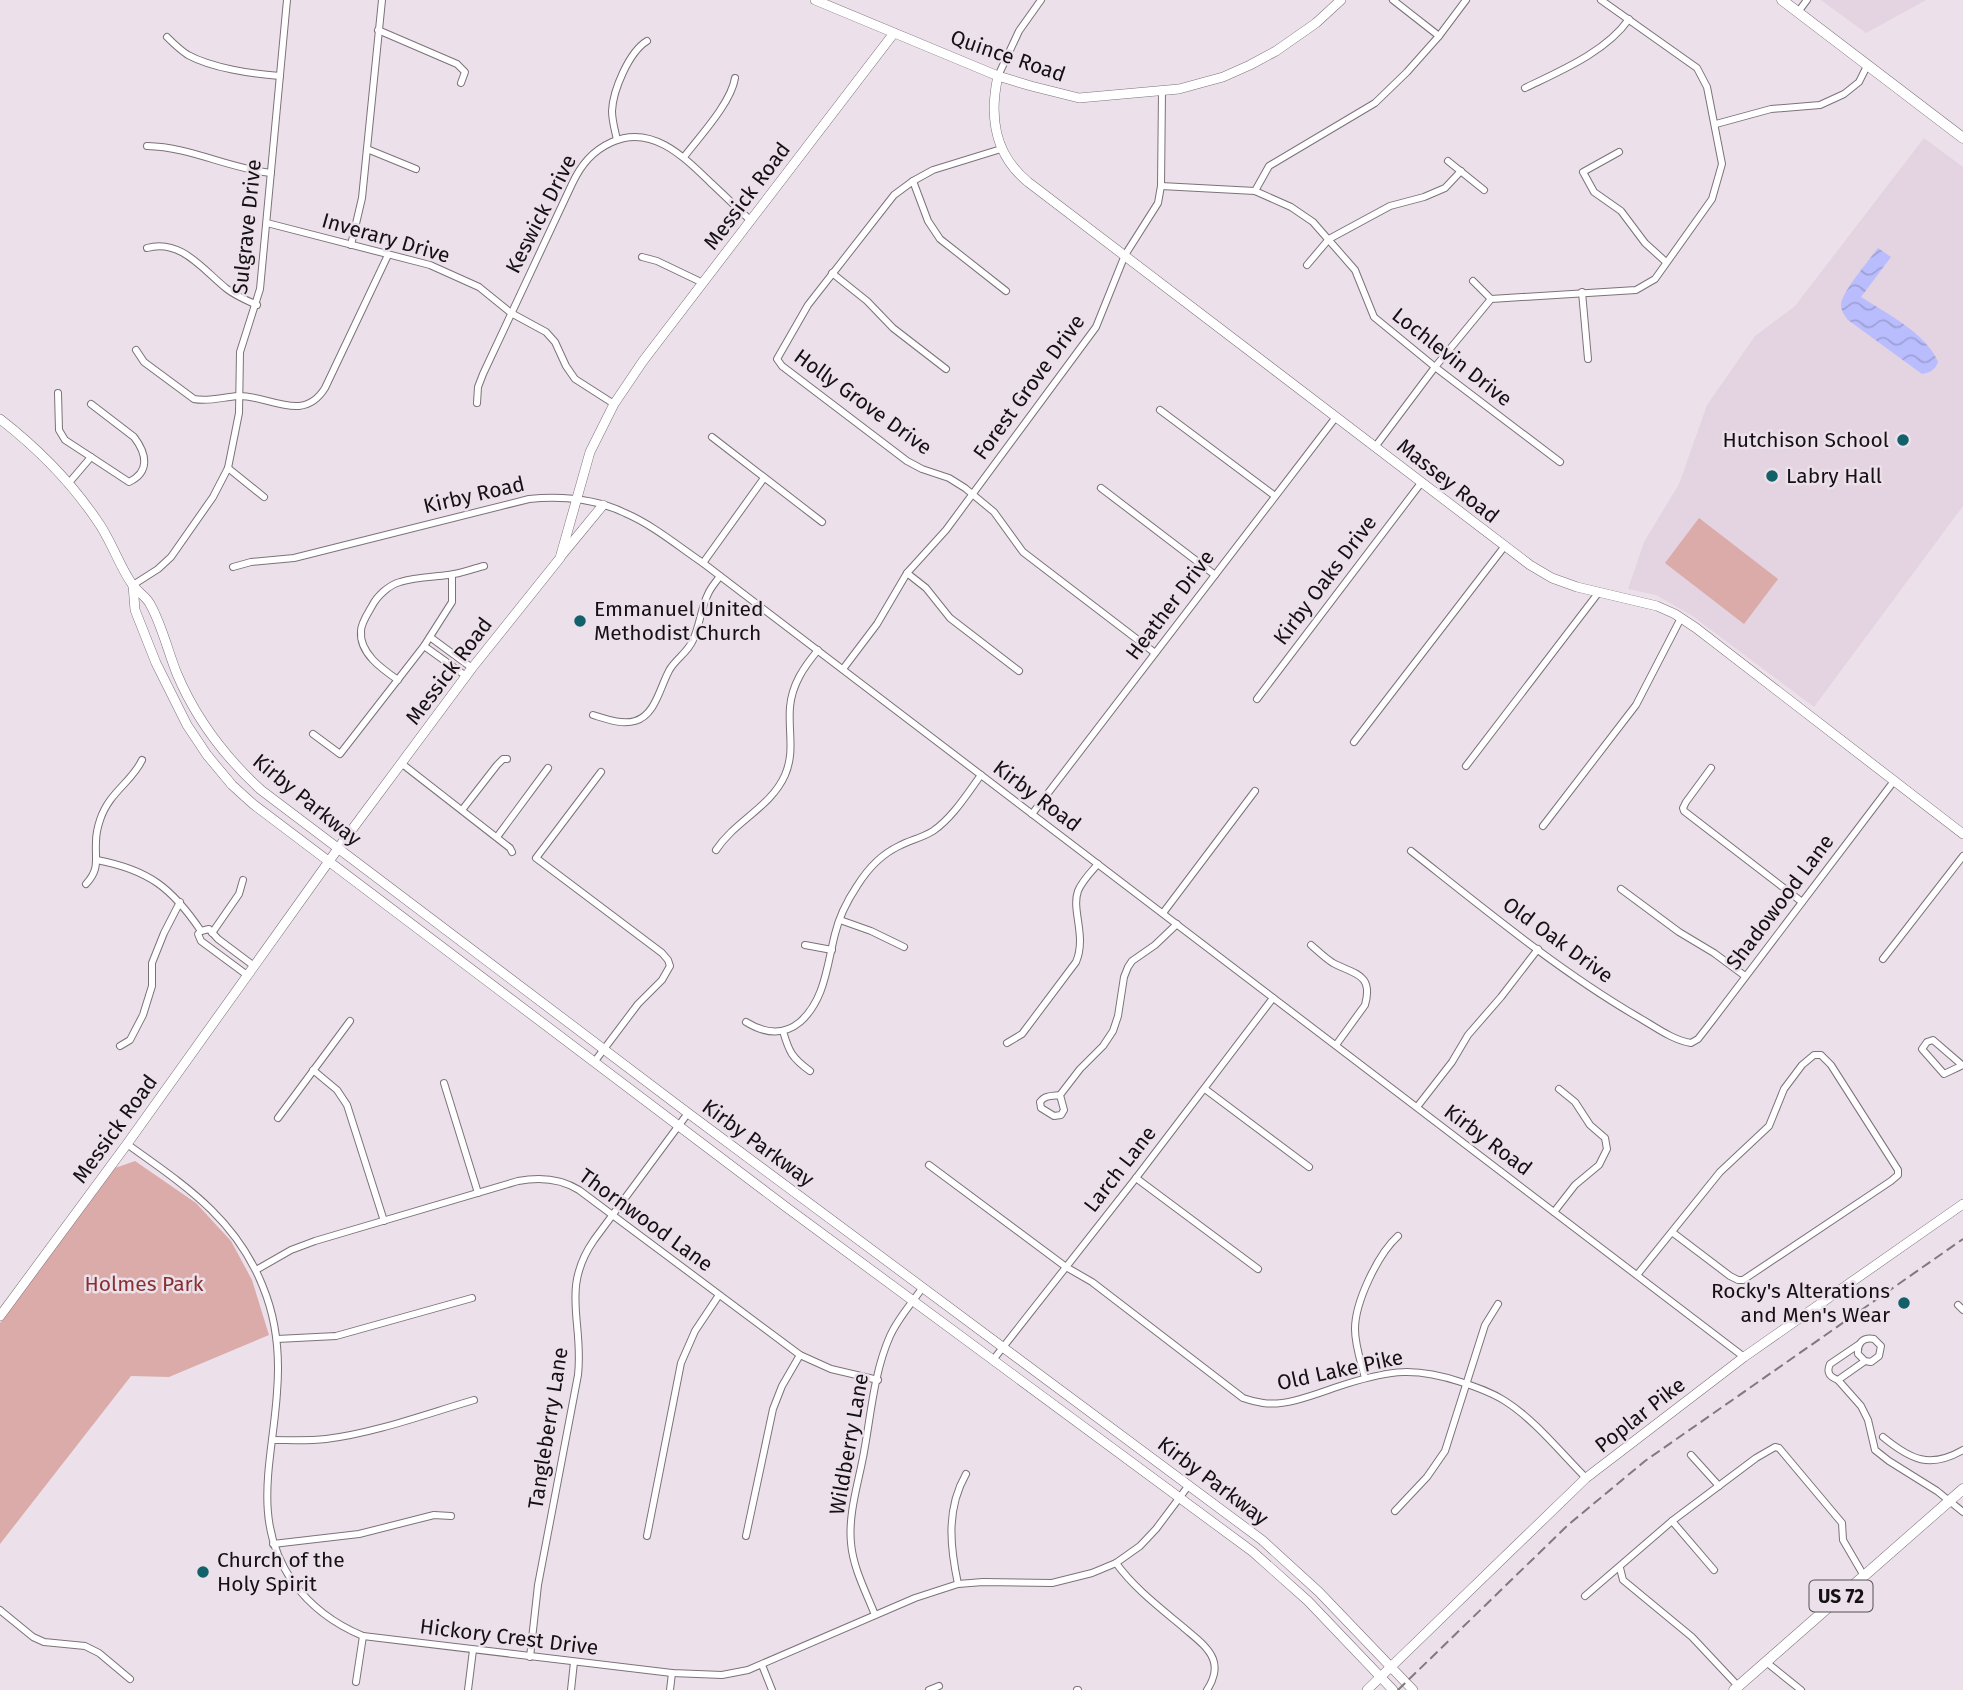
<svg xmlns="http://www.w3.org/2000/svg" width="1963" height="1690" viewBox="0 0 1963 1690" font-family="'Fira Sans',sans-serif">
  <defs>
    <pattern id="water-waves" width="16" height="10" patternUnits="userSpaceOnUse" patternTransform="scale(1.75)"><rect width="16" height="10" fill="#b9bdfd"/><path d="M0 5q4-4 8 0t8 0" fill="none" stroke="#9ea1d8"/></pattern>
  </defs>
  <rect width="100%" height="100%" fill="#ece1ea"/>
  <g fill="#e4d3e0">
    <path d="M1821,0H1926L1866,33Z"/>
    <path d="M1924,138L1963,167V506L1814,707L1691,615L1656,595L1628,589L1644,542L1679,484L1707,405L1755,336L1795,306Z"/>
  </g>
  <g fill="#daaba8">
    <path d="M1699,518L1778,579L1744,624L1665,563Z"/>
    <path d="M135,1161L196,1203L231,1241L252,1280L269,1335L169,1377L131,1376L0,1544V1323L115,1168Z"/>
  </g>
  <path fill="url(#water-waves)" d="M1878,248L1891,257L1861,297C1886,313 1927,334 1938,362C1935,370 1931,372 1922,374L1848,320C1845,316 1841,311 1841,305C1841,293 1870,259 1878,248Z"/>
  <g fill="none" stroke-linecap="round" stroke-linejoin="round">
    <defs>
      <g id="street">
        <path d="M1393,0L1439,36"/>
        <path d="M1798,12L1807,0"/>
        <path d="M378,30L457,64L465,72L461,83"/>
        <path d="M167,37C173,43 180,50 188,55C212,68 252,74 280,76"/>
        <path d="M998,76L1019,31L1041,0"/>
        <path d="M1525,88C1560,71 1606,52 1629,19"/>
        <path d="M1716,124L1771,109L1820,105L1844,94L1859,82L1868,64"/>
        <path d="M617,140C615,130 612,121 612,111C613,90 629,52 647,41"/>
        <path d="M147,146C191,147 227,168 271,173"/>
        <path d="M367,149L416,169"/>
        <path d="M1001,149L933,170L913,181L894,195L808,305L777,359L782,366L907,461L922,469L949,478L965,488L994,512L1023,552L1155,653"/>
        <path d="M1619,152L1583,172L1594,192L1621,211L1645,243L1666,262"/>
        <path d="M684,157C700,136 731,103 735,78"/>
        <path d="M1448,161L1484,190"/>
        <path d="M913,181L928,221L940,239L1006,291"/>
        <path d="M1161,186L1255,191L1291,207L1313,222L1355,270L1374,317L1435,367L1560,462"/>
        <path d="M1255,191L1269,166L1375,103L1407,72L1439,36L1466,0"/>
        <path d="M267,223L430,265L479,287L511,313L546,332L555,342L566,366L575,379L614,404"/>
        <path d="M351,245L362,198L382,0"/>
        <path d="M147,248C181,238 204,271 227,289C236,296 246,300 257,305"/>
        <path d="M642,257L657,261L703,283"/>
        <path d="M1307,265L1329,239L1390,206L1424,197L1445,188L1461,171"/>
        <path d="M832,273L867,301L893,328L946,369"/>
        <path d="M1473,281L1491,299"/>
        <path d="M1582,292L1588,359"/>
        <path d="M136,350L144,362L194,399C209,402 223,397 238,396C269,395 303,424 325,388L388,255"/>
        <path d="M58,393L59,430L65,440L91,457L68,484"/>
        <path d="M477,403L478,387L483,374L572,184C581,165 592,151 612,142C652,124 684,157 711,183C724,195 737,208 750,220"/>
        <path d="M91,404L134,437C147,454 150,472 129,482L91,457"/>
        <path d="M1160,410L1275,496"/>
        <path d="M712,437L822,522"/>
        <path d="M1375,447L1435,367L1491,299L1636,290L1655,279L1712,199L1722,164L1707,87L1697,68L1601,0"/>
        <path d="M228,468L264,497"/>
        <path d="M1101,488L1215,575"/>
        <path d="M703,563L764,478"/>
        <path d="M233,567L251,562L294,558L529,499C561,496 596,499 625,513C653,525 678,546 703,563L1744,1357"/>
        <path d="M907,573L926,588L950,618L1019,671"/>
        <path d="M133,585L158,569L171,557L213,497L228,468L239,413L240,352L260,289L287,0"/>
        <path d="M430,637L472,668"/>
        <path d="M424,646L466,676"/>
        <path d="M843,669L877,624L907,573L946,530L1096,327L1125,255L1158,203L1161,186L1162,91"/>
        <path d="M398,680C382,669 359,653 361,631C361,623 368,613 372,606C377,596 389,585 400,582C415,577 432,577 448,575C460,574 472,569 484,566"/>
        <path d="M1257,699L1421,483"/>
        <path d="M593,715C606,719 622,725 635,721C656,715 660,686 670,669C677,658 688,652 693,640C700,625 701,608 708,594C711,587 716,582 720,576"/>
        <path d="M313,734L340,754L424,646L452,602V575"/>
        <path d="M1354,742L1504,547"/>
        <path d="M401,763L510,848L512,852"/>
        <path d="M1466,766L1599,592"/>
        <path d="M1711,768L1686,802L1683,808L1684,811L1802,902"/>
        <path d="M462,810L497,765L503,759H507"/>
        <path d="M1032,814L1336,417"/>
        <path d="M1543,826L1636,705L1681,618"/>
        <path d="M497,837L548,768"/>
        <path d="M716,850C735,821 771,807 785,775C795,752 788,731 790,707C792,684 804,667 818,650"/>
        <path d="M1411,851C1483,908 1559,971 1638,1017C1654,1026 1672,1040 1691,1043L1698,1039L1712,1021L1894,781"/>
        <path d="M97,860C149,870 172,888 201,931L198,934L201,941L247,975"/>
        <path d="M86,884C100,869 95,860 96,842C96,835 98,826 100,820C109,792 132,782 142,760"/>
        <path d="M1621,889L1679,932L1714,953L1745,976"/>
        <path d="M1163,913L1255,791"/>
        <path d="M840,920L871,931L904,947"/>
        <path d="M201,931L209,929L218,939L254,966"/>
        <path d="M212,933L239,894L243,880"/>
        <path d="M805,945L832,950"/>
        <path d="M1311,945C1318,951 1325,958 1333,963C1353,974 1374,973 1365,1005L1336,1045"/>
        <path d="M1883,959L1963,856"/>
        <path d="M746,1022C764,1033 783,1036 800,1022C825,1000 827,965 835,934C839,917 847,901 857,886C867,870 882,854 899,846C910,840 922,838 933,831C953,817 967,794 981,775"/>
        <path d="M783,1031C789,1052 792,1058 810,1071"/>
        <path d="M1007,1043L1022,1034L1076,962C1087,936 1071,910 1078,891C1082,881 1091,872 1098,864"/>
        <path d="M120,1046L130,1040L143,1015L152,986V963L164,933L180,902"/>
        <path d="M595,1061L638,1004L662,980L670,966L668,960L662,953L536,858L601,772"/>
        <path d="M1962,1065L1933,1040L1927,1042L1922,1049L1944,1074L1963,1065"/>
        <path d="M313,1070L337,1090L347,1105L384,1221"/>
        <path d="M444,1083L478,1193"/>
        <path d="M1205,1089L1309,1167"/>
        <path d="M1060,1095C1052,1096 1045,1095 1040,1102L1041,1108L1054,1116L1061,1115L1064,1110L1060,1095L1080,1069L1103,1046L1113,1031L1118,1016L1124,977L1128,967L1132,961L1155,945L1177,924"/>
        <path d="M1417,1107L1452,1062L1468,1035L1501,997L1538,949"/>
        <path d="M278,1118L350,1021"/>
        <path d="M127,1144C184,1185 236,1218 263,1287C277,1321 280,1356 277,1392C273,1459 250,1521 293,1582C311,1607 334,1624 363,1636L672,1673L722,1675L748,1670L915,1598L958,1584L983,1582L1052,1583L1092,1573L1116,1563L1140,1546L1156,1529L1189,1485"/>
        <path d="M929,1165L1066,1267L1092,1282L1243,1398C1249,1400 1256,1402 1263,1403C1288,1407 1323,1391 1346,1384C1391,1370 1415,1367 1461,1382C1476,1387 1491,1392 1505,1401C1535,1420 1561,1453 1586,1478"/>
        <path d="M1136,1178L1258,1269"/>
        <path d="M1554,1212L1575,1185L1599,1165L1607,1149L1605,1138L1590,1125L1575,1102L1559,1089"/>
        <path d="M256,1270L291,1250L315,1241L518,1181C539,1177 560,1178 579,1190L800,1355L831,1369L878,1380"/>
        <path d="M1637,1275L1720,1172L1769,1126L1784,1089L1802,1065L1814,1055H1821L1831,1065L1898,1170V1175L1891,1181L1743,1280H1738L1730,1276L1672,1232"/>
        <path d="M1958,1305L1963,1310"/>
        <path d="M277,1339L336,1336L472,1298"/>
        <path d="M993,1360L1136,1178L1273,998"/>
        <path d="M1865,1361L1858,1354C1857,1343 1863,1337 1874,1339L1881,1346L1879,1356L1871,1362L1865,1361L1838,1380L1861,1406L1868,1420L1875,1450L1889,1461L1937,1491L1963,1512"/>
        <path d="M1365,1378C1361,1362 1355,1346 1355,1329C1355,1302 1378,1254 1398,1236"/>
        <path d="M1838,1380C1830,1377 1826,1373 1830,1364L1858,1345"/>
        <path d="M1883,1437C1911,1460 1930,1469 1963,1450"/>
        <path d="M272,1440C290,1440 308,1441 326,1439C375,1433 426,1414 474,1400"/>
        <path d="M1691,1455L1719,1486"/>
        <path d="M1395,1511L1427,1477L1445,1451L1485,1325L1498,1304"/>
        <path d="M1672,1521L1714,1570"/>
        <path d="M647,1536L681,1363L695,1331L719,1295"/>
        <path d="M746,1536L773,1409L782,1386L800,1355"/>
        <path d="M273,1544L359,1534L434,1515L451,1516"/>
        <path d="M1116,1563C1134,1588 1159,1607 1183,1627C1193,1636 1208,1646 1213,1659C1217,1669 1213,1681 1207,1690"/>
        <path d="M1620,1568L1623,1580L1692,1637L1738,1686"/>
        <path d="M958,1584C950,1546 946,1509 966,1474"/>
        <path d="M1585,1596L1672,1521L1756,1458L1775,1447L1779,1448L1842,1523L1843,1540L1864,1576"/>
        <path d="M0,1610L33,1637L44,1642L85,1646L99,1653L130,1679"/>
        <path d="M875,1615C866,1592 853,1568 851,1543C848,1513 859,1481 864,1452C871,1414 874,1372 890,1336C898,1318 912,1303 923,1287"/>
        <path d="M530,1657L538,1585L578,1375C584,1322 560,1289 594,1240L688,1113"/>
        <path d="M1766,1662L1801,1690"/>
        <path d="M762,1665L772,1690"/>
        <path d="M356,1682L363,1636"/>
        <path d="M468,1690L473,1650"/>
        <path d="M571,1690L574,1662"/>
        <path d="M670,1690L672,1673"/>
        <path d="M929,1690L939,1686"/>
        <path d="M1077,1690H1078"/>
      </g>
      <g id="secondary">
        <path d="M815,0L998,76L1031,86L1079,98L1179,89L1223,77L1250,65L1276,51L1316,23L1341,0"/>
        <path d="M998,76C989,117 994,154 1028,182L1530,565L1552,578L1577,587L1657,606L1675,614L1696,628L1963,834"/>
        <path d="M0,419C36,447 70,481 96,519C111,539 118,564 132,584C137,592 146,596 150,604C162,625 168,652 177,674C196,719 226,758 261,790L688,1113L1262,1540L1319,1592L1413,1690"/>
        <path d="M561,556L603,505"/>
        <path d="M133,585L135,610L156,663L187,725L207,755L232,785L253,804L786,1207L1253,1552L1308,1601L1393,1690"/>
        <path d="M0,1316L127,1144L342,843L472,668L560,558L590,452L614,404L643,361L894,33"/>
        <path d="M1367,1690L1586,1478L1744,1357L1963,1204"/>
      </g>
      <g id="primary">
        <path d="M1782,0L1963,138"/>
        <path d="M1734,1690L1963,1489"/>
      </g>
    </defs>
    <use href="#street" stroke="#7c727a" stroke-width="8"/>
    <use href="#secondary" stroke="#7c727a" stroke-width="10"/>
    <use href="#primary" stroke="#7c727a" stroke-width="11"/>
    <use href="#street" stroke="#fff" stroke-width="6"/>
    <use href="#secondary" stroke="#fff" stroke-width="9"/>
    <use href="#primary" stroke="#fff" stroke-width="10"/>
    <path stroke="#80797f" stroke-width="2" stroke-dasharray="10 5" stroke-linecap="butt" d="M1398,1690L1568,1525L1645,1461L1963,1239"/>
  </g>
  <g fill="#12616a" stroke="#ece1ea" stroke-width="2.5">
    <circle cx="1903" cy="440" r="7"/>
    <circle cx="1772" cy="476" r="7"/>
    <circle cx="580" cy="621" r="7"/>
    <circle cx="1904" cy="1303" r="7"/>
    <circle cx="203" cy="1572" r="7"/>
  </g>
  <g text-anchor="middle" stroke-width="5" stroke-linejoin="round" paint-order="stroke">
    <rect fill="#ece1ea" stroke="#554f54" stroke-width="2" x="1809.5" y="1580.5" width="63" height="31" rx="5"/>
    <g font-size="19" font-weight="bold" fill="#141013">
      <text x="1841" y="1603">US 72</text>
    </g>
    <g font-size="21" fill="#141013" stroke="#ece1ea">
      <text transform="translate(1008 56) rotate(19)" y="7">Quince Road</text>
      <text transform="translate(747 196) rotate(-53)" y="7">Messick Road</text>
      <text transform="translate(541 214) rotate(-63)" y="7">Keswick Drive</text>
      <text transform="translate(247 227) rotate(-84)" y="7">Sulgrave Drive</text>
      <text transform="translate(386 238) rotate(16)" y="7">Inverary Drive</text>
      <text transform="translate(1452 357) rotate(38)" y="7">Lochlevin Drive</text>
      <text transform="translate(1029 387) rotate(-54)" y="7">Forest Grove Drive</text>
      <text transform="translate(863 402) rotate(36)" y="7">Holly Grove Drive</text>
      <text transform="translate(1448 481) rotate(38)" y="7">Massey Road</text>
      <text transform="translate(474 495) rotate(-13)" y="7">Kirby Road</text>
      <text transform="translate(1325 580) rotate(-53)" y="7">Kirby Oaks Drive</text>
      <text transform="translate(1170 605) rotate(-53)" y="7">Heather Drive</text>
      <text transform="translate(449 671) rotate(-53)" y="7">Messick Road</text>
      <text transform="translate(1037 796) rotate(37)" y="7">Kirby Road</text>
      <text transform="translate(307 800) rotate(39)" y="7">Kirby Parkway</text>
      <text transform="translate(1780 902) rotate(-53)" y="7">Shadowood Lane</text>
      <text transform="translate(1558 940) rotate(36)" y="7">Old Oak Drive</text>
      <text transform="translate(115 1129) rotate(-54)" y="7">Messick Road</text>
      <text transform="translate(1488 1140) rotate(37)" y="7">Kirby Road</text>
      <text transform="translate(758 1143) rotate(36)" y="7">Kirby Parkway</text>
      <text transform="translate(1120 1169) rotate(-52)" y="7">Larch Lane</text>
      <text transform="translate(646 1220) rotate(36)" y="7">Thornwood Lane</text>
      <text transform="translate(1340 1370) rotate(-12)" y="7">Old Lake Pike</text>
      <text transform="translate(1640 1415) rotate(-38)" y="7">Poplar Pike</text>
      <text transform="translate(548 1428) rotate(-81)" y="7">Tangleberry Lane</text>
      <text transform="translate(849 1444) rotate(-80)" y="7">Wildberry Lane</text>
      <text transform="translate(1213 1481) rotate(37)" y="7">Kirby Parkway</text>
      <text transform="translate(509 1637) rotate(7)" y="7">Hickory Crest Drive</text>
    </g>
    <g font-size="21" fill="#141013" stroke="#ece1ea" text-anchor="start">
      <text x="1889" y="447" text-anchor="end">Hutchison School</text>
      <text x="1786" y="483">Labry Hall</text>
      <text x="594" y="616">Emmanuel United<tspan x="594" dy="24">Methodist Church</tspan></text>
      <text x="1890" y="1298" text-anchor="end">Rocky's Alterations<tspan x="1890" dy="24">and Men's Wear</tspan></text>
      <text x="217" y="1567">Church of the<tspan x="217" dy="24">Holy Spirit</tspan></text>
    </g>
    <g font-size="21" fill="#873031" stroke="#ece1ea">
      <text x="144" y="1291">Holmes Park</text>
    </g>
  </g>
</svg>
